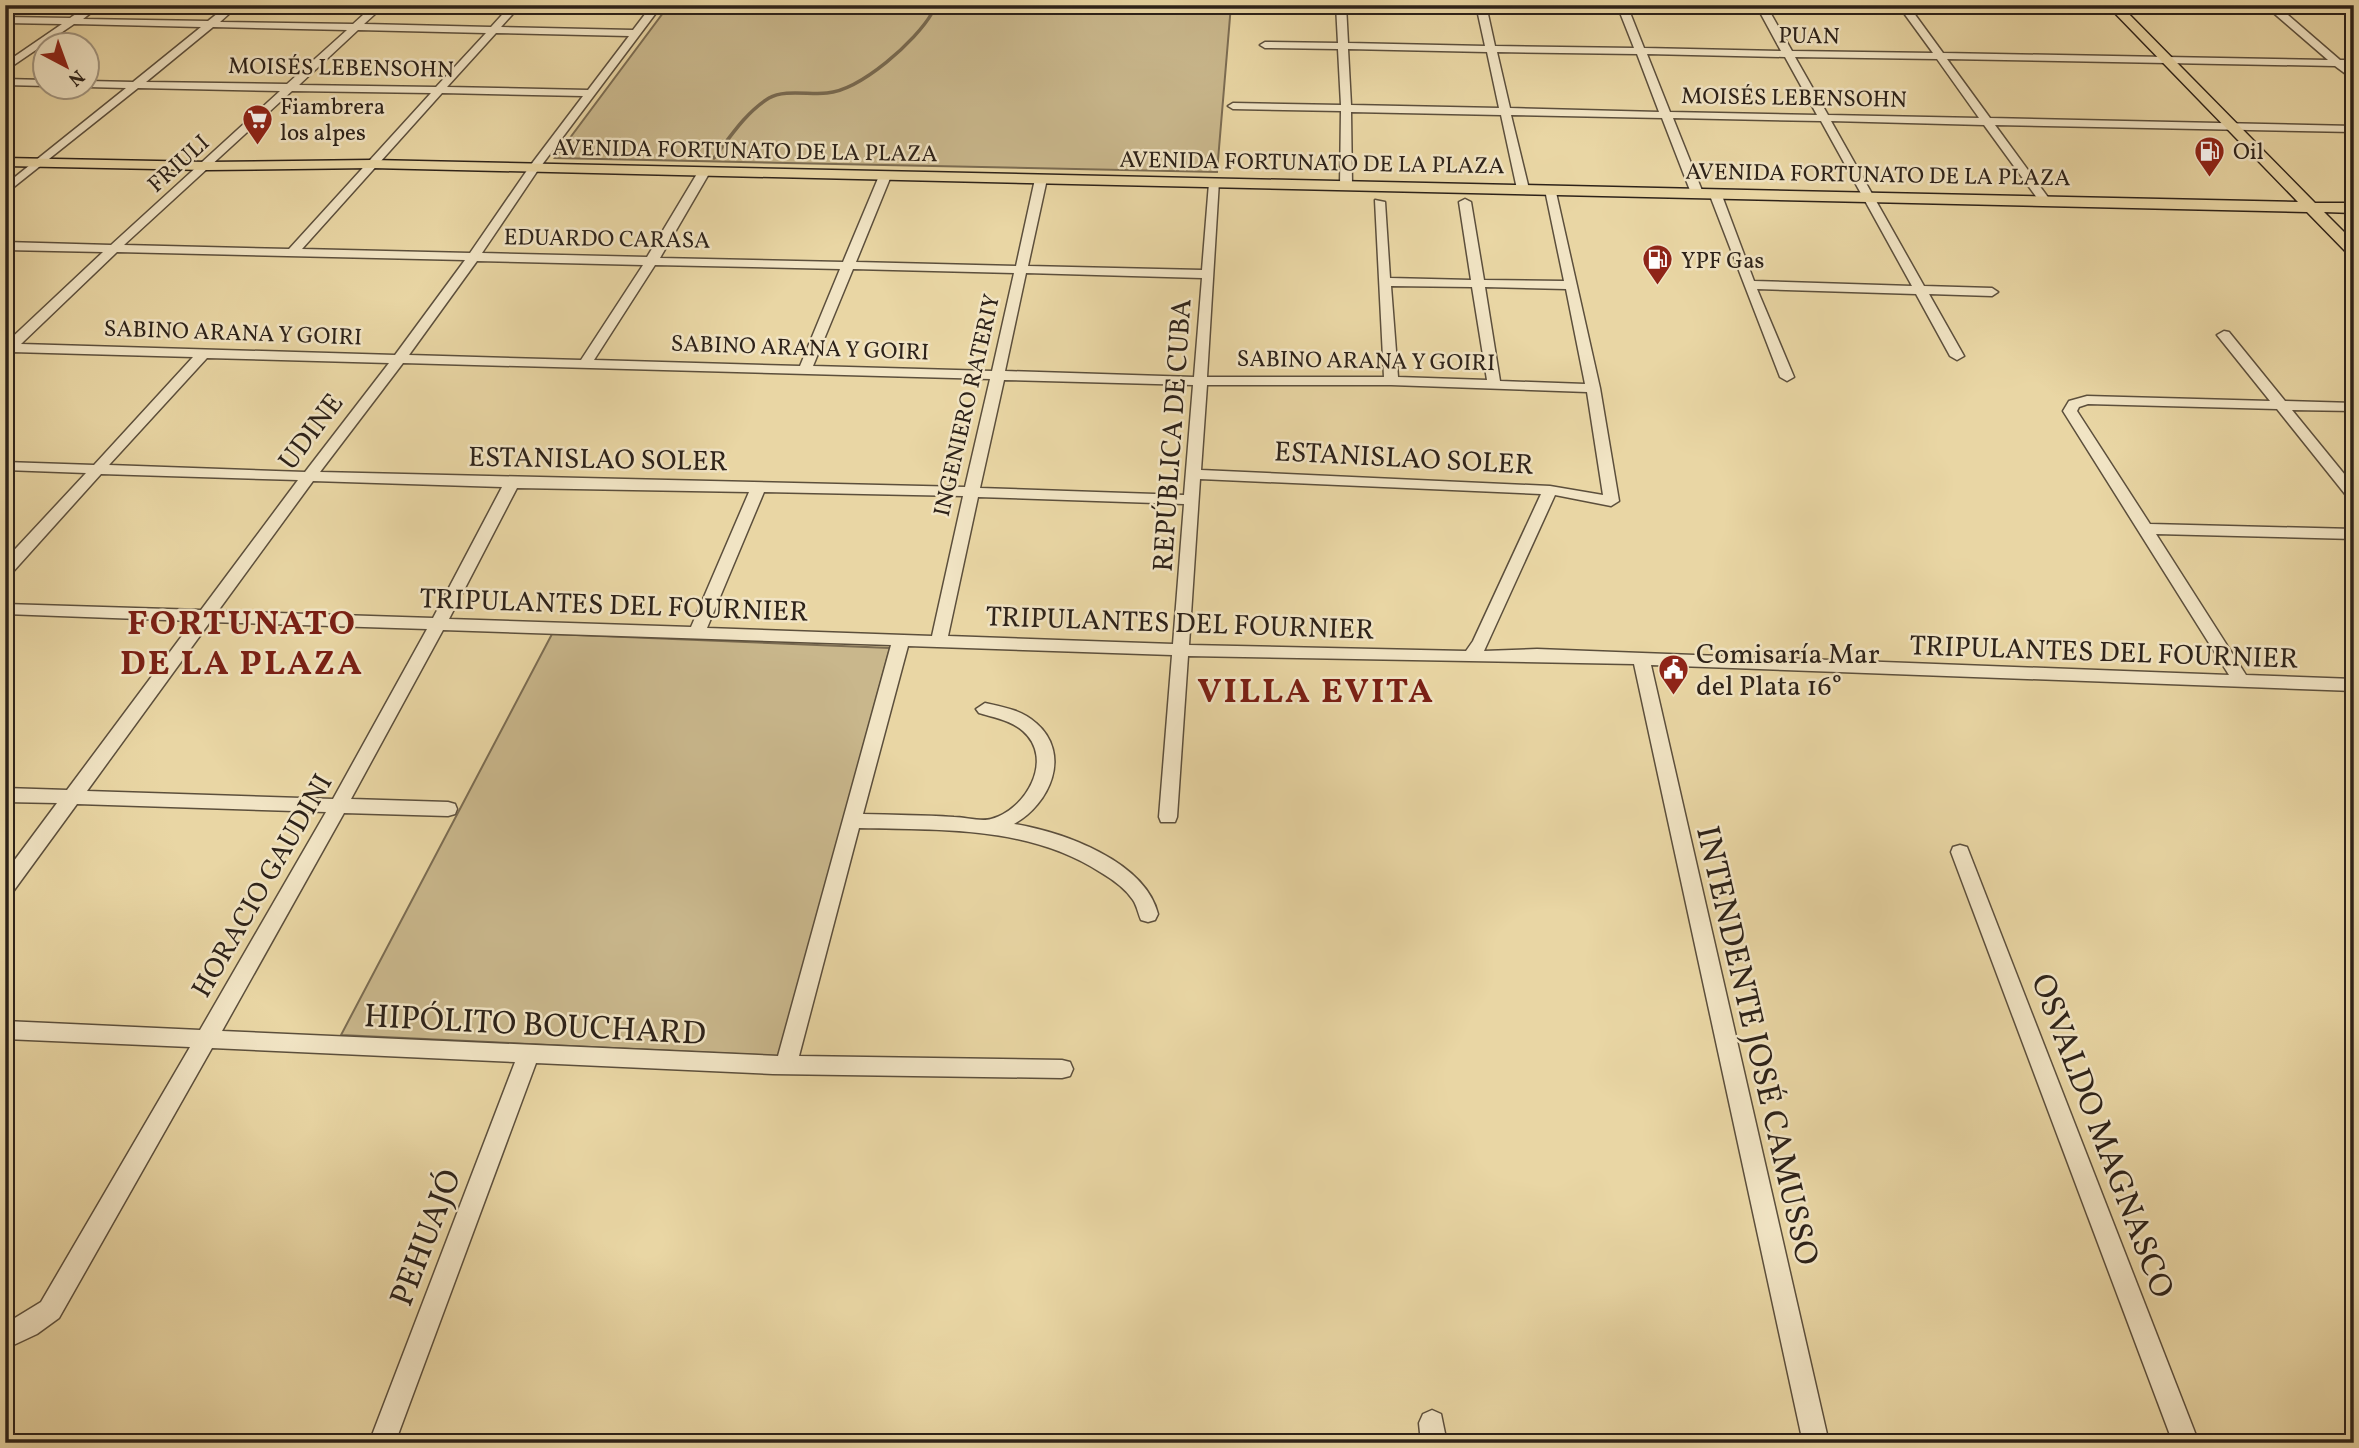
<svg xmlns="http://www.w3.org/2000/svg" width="2359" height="1448" viewBox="0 0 2359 1448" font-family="Vollkorn,serif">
  <rect width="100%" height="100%" fill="#e9d6a4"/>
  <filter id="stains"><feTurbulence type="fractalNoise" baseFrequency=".00286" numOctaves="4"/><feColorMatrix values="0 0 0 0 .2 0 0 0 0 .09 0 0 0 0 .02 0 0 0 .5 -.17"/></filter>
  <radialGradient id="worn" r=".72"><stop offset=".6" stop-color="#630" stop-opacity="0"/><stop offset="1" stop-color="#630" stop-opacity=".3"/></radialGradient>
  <g fill="#c9b78c" stroke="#7b6c52" stroke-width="2">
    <path d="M669,5H1231L1217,172L555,158Z"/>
    <path d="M552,634L890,648L779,1056L341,1035Z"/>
  </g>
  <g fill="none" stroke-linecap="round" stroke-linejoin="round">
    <path stroke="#776950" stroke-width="3.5" d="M714,158C730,137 746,112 769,98C784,89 810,95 827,93C861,90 916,41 932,13L930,5"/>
    <defs>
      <g id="minor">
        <path d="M89,5H101L83,19L208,21L228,5H239L220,22L353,24L374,5H385L364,24L491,27L511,5H521L501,27L633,30L652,5H662L538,170L482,253L647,257L698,172L704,169L710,172L660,258L843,262L879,176L885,173L891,176L856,262L1016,266L1035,179L1041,176L1047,179L1028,266L1202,270L1209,183L1219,181L1207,377H1384L1375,200L1385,202L1390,278L1471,280L1459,202L1465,199L1471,202L1484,280L1564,281L1545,190L1555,188L1600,388L1619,501L1611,506L1555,495L1484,651L1537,649L2229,675L2063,411L2069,401L2087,396L2270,401L2217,335L2224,331L2229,332L2285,401L2354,403V411L2292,410L2354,486V500L2349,499L2277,409L2088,404L2079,407L2077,411L2150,524L2354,529V539L2156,534L2246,675L2354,679V691L1651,665L1829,1443H1803L1634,664L1188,656L1177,817L1175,822H1161L1159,817L1172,655L908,646L863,814C893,815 924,815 954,817C965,817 981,822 991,819C1026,810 1055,759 1023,731C1010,720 995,718 979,713L976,709L985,703C1003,707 1022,710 1036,723C1072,754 1050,804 1014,824C1063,832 1145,861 1158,914L1155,920L1148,922L1141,920C1138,913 1137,906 1133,900C1125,888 1112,879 1100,872C1028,826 942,830 859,828L799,1056L1062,1060L1070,1062L1073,1069L1070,1076L1062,1078L773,1074L536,1063L395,1443H369L515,1062L212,1048L59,1318L37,1334L5,1349V1324L41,1302L190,1047L5,1039V1021L200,1030L326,812L77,804L12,893L5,895V873L57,803L5,802V788L67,790L193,621L5,614V604L201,610L298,480L101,474L11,574L5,575V560L86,473L5,470V462L94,465L193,357L12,352L5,356V344L103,252L5,250V242L111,245L280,91L138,88L5,194V185L126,88L88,87V81L133,82L201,27L74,24L5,71V63L62,24L5,23V17L70,18ZM213,27L347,30L287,84L146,82ZM358,30L486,33L436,87L299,85ZM496,33L629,36L588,90L447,87ZM292,91L431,93L289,249L124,245ZM442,93L583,96L530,166L470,253L302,249ZM117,252L465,260L395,355L21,344ZM477,261L643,265L581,360L409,355ZM655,265L840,269L800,366L594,360ZM853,269L1014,273L992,371L813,366ZM1026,273L1202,278L1194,377L1005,371ZM1391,286L1472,287L1487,380L1398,377ZM1485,287L1566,289L1585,384L1500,381ZM207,358L389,363L305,472L109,465ZM403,363L990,379L965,487L320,472ZM1004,380L1193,385L1184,495L980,488ZM1207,385H1391L1587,392L1603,495L1550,486L1201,470ZM1200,479L1541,494L1473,641L1466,651L1189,645ZM313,481L502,487L433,618L218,611ZM517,488L749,492L691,627L449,619ZM764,492L963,496L932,636L707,628ZM978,497L1184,504L1173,644L948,636ZM210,622L427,629L333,799L87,791ZM443,630L891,645L778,1056L222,1031L344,813L448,816L455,814L457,809L455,804L448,802L351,799Z"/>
        <path d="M1336,5H1346L1348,43L1485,46L1476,5H1486L1495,46L1634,48L1617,5H1627L1644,48L1781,51L1756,5H1766L1792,51L1933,53L1898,5H1908L1943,53L2328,60L2269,9L2199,8L2194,5H2354V11L2281,9L2340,60H2354V66H2347L2354,72V80L2335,66L1947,59L1990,118L2354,126V132L1995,125L2050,200L2044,203L2040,202L1984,125L1831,121L1924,286L1992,288L1998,292L1992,296L1929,294L1964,356L1957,360L1950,356L1916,294L1757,289L1794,377L1787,381L1780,377L1709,193L1711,191L1721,193L1754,281L1912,286L1821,121L1673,118L1703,193L1697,196L1691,193L1662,118L1511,115L1529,189L1523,192L1517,189L1501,115L1351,112L1352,185L1346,188L1340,185L1341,111L1233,109L1228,106L1233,103L1341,105L1338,49L1265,48L1260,45L1265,42L1338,43ZM1348,49L1487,52L1499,108L1351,105ZM1497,52L1637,54L1659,112L1510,108ZM1647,54L1785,57L1817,115L1670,112ZM1795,57L1937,59L1979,118L1828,115Z"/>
        <path d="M5,79L46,80V86L5,85Z"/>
        <path d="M1960,845L1967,847L1969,852L2199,1443H2173L1951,852L1953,847Z"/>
        <path d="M1432,1410L1441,1414L1447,1443H1421L1419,1423L1423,1414Z"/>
      </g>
      <path id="major" d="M2107,5H2120L2315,203H2354V213L2324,212L2354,242V256L2348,254L2307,212L372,168L207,170L5,166V158L207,162L372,160L2298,202Z"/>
    </defs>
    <use href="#minor" stroke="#5c4f3c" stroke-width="3"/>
    <use href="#major" stroke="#2d2219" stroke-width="3"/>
    <use href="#minor" fill="#f1e4c4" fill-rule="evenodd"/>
    <use href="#major" fill="#e9d6a4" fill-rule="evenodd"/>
  </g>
  <defs>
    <symbol id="supermarket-pin" viewBox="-11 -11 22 30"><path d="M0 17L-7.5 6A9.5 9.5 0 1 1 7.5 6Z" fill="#8f2418" stroke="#f1e4c4"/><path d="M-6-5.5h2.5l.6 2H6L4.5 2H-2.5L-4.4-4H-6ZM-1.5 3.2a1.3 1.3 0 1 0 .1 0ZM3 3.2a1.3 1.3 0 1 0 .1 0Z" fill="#fff"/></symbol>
    <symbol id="fuel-pin" viewBox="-11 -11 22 30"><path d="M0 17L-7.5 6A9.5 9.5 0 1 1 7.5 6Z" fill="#8f2418" stroke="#f1e4c4"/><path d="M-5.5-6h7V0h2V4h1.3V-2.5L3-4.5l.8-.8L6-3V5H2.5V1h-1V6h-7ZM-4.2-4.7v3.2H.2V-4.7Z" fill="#fff"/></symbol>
    <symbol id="civic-pin" viewBox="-11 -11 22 30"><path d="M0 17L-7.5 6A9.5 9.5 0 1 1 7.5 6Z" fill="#8f2418" stroke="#f1e4c4"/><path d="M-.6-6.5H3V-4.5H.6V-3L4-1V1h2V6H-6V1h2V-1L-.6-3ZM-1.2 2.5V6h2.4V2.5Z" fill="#fff"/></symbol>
  </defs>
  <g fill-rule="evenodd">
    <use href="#supermarket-pin" x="240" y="102" width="35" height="47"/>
    <use href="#fuel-pin" x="2192" y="134" width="35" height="47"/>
    <use href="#fuel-pin" x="1640" y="242" width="35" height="47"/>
    <use href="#civic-pin" x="1656" y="652" width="35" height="47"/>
  </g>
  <g text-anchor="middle" stroke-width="5" stroke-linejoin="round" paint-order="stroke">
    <g font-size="23" fill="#2d2219" stroke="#f1e4c4">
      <text transform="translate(1809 35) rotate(1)" y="8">PUAN</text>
      <text transform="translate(341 67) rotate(1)" y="8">MOISÉS LEBENSOHN</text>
      <text transform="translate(1794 97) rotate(1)" y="8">MOISÉS LEBENSOHN</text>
      <text transform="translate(745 150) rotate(1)" y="8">AVENIDA FORTUNATO DE LA PLAZA</text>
      <text transform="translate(1312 162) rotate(1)" y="8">AVENIDA FORTUNATO DE LA PLAZA</text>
      <text transform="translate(178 163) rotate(-42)" y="8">FRIULI</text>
      <text transform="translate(1878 174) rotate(1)" y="8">AVENIDA FORTUNATO DE LA PLAZA</text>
      <text transform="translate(607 238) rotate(1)" y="8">EDUARDO CARASA</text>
      <text transform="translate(233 332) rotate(2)" y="8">SABINO ARANA Y GOIRI</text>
      <text transform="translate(800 347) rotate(2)" y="8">SABINO ARANA Y GOIRI</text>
      <text transform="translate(1366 360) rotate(1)" y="8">SABINO ARANA Y GOIRI</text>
      <text transform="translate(966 405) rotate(-77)" y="8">INGENIERO RATERIY</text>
    </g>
    <g font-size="23" fill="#2d2219" stroke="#f1e4c4" text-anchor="start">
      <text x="280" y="114">Fiambrera<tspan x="280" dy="26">los alpes</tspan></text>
      <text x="2233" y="159">Oil</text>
      <text x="1681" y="268">YPF Gas</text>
    </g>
    <g font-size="28" fill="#2d2219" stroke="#f1e4c4">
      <text transform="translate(310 431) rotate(-53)" y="10">UDINE</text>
      <text transform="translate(1171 435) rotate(-86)" y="10">REPÚBLICA DE CUBA</text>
      <text transform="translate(1404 457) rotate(3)" y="10">ESTANISLAO SOLER</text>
      <text transform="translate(598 458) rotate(1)" y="10">ESTANISLAO SOLER</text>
      <text transform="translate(614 604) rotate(2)" y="10">TRIPULANTES DEL FOURNIER</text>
      <text transform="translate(1180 622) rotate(2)" y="10">TRIPULANTES DEL FOURNIER</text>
      <text transform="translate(2104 651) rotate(2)" y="10">TRIPULANTES DEL FOURNIER</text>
      <text transform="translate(261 885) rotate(-60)" y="10">HORACIO GAUDINI</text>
    </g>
    <g font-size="28" fill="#2d2219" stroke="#f1e4c4" text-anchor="start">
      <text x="1696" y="663">Comisaría Mar<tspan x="1696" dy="32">del Plata 16°</tspan></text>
    </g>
    <g font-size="33" fill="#2d2219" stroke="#f1e4c4">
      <text transform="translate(535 1023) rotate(3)" y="12">HIPÓLITO BOUCHARD</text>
      <text transform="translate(1759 1045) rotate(77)" y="12">INTENDENTE JOSÉ CAMUSSO</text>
      <text transform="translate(2104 1135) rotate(69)" y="12">OSVALDO MAGNASCO</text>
      <text transform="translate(424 1237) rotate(-69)" y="12">PEHUAJÓ</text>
    </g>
    <g font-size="35" font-weight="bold" letter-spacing="2" fill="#7a1f14" stroke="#f1e4c4">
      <text x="242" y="634">FORTUNATO<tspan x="242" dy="40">DE LA PLAZA</tspan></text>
      <text x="1316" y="702">VILLA EVITA</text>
    </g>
  </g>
  <rect width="2359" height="1448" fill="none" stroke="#e9d6a4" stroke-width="28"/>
  <rect x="7" y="7" width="2345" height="1434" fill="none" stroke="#2d2219" stroke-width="3.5"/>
  <rect x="14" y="14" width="2331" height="1420" fill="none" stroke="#2d2219" stroke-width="2"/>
  <g transform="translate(66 66) rotate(139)"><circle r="33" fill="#f1e4c4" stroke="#a39680" stroke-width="2"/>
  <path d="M0-5L12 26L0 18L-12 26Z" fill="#8f2418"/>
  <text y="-10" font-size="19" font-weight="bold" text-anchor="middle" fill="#2d2219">N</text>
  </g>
  <rect width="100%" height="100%" filter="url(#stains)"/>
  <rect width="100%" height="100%" fill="url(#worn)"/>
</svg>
